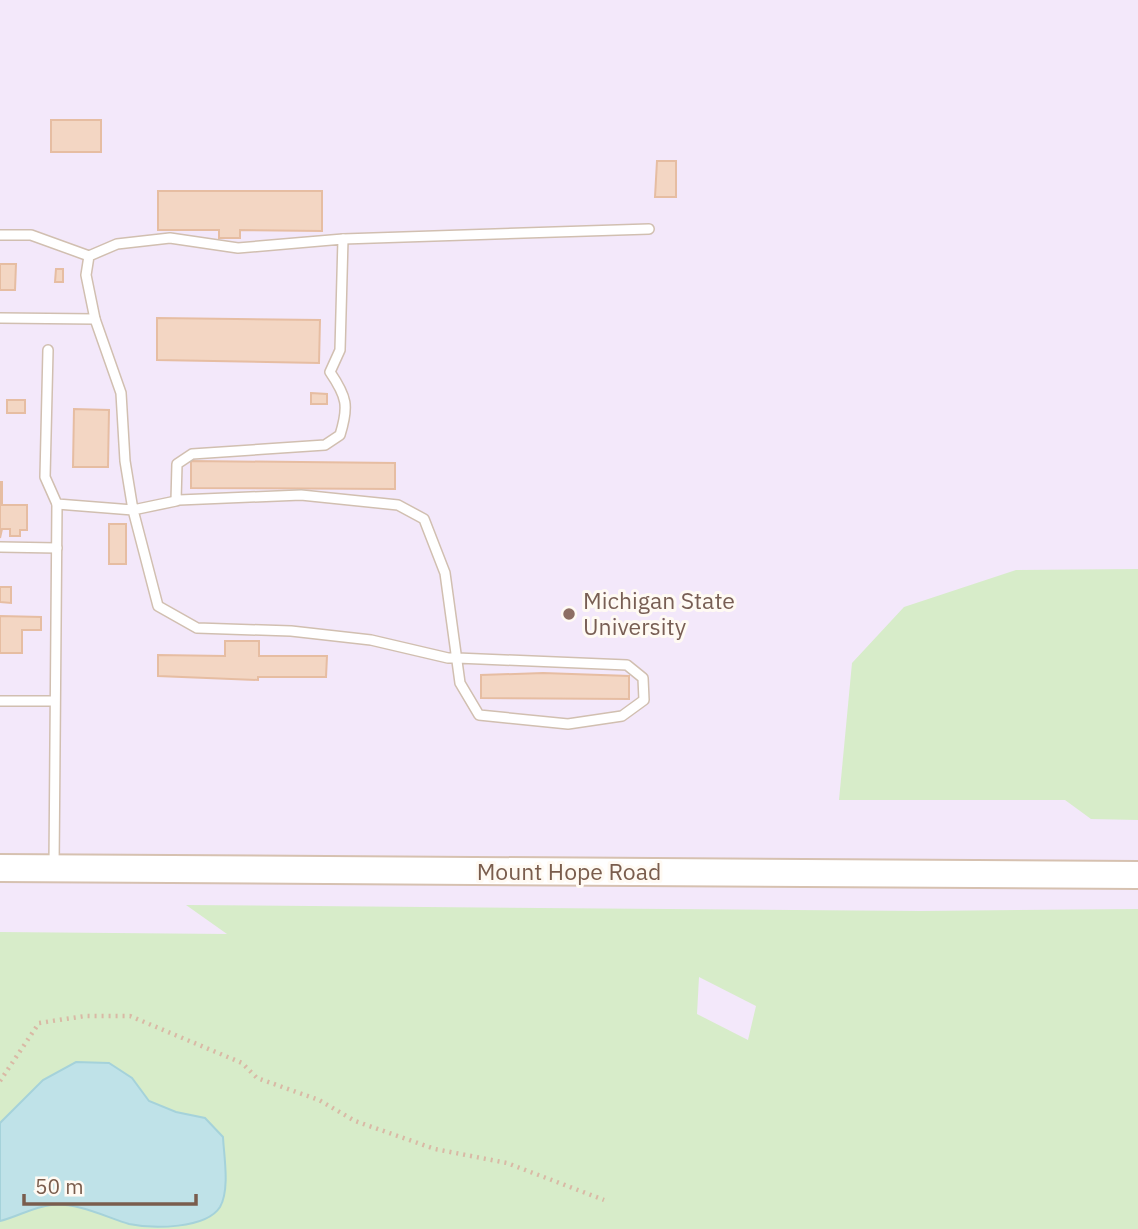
<svg xmlns="http://www.w3.org/2000/svg" width="1138" height="1229" viewBox="0 0 1138 1229" font-family="'IBM Plex Sans',sans-serif">
  <rect width="100%" height="100%" fill="#fdf6ec"/>
  <rect fill="#f3e8fa" x="0" y="0" width="1138" height="1229"/>
  <g fill="#d7ecc9" fill-rule="evenodd">
    <path d="M1138,569V820L1091,819L1065,800H839L852,663L904,607L1016,570Z"/>
    <path d="M186,905L921,911L1138,909V1229H0V932L227,934ZM699,977L756,1006L748,1040L697,1014Z"/>
  </g>
  <path fill="#bfe2e8" stroke="#a5d2da" stroke-width="2" d="M76,1062L109,1063L132,1078L149,1101L176,1112L205,1118L223,1137C224,1157 230,1189 220,1207C206,1229 153,1229 129,1224C106,1217 76,1202 51,1205C33,1207 17,1217 0,1221V1123L43,1080Z"/>
  <g fill="#f3d6c3" stroke="#e6bda2" stroke-width="2">
    <rect x="51" y="120" width="50" height="32"/>
    <path d="M657,161H676V197H655Z"/>
    <path d="M158,191H322V231L240,230V238H219V230H158Z"/>
    <path d="M0,264H16L15,290H0Z"/>
    <path d="M56,269H63V282H55Z"/>
    <path d="M157,318L320,320L319,363L157,360Z"/>
    <path d="M311,393L327,394V404H311Z"/>
    <rect x="7" y="400" width="18" height="13"/>
    <path d="M74,409L109,410L108,467H73Z"/>
    <path d="M191,461L395,463V489L191,488Z"/>
    <path d="M0,482H2V505H27V530H20V536H10V529H2L0,538Z"/>
    <rect x="109" y="524" width="17" height="40"/>
    <path d="M0,587H11V603L0,602Z"/>
    <path d="M0,616L41,617V630H22V653H0Z"/>
    <path d="M225,641H259V656H327L326,677H258V680L158,676V655L225,656Z"/>
    <path d="M543,673L629,676V699L481,698V675Z"/>
  </g>
  <g fill="none" stroke-linecap="round" stroke-linejoin="round">
    <defs>
      <g id="lane">
        <path d="M0,235H31L89,256"/>
        <path d="M343,239L649,229"/>
        <path d="M0,318L95,319"/>
        <path d="M48,350L45,477L57,504L133,510L158,606L197,628L291,631L371,640L448,658H457L627,665L643,678L644,700L622,716L568,724L479,715L460,683L445,573L424,519L398,505L301,495L179,500L176,501L133,510L125,461L121,393L95,319L86,275L89,256L117,244L170,238L238,248L343,239L340,350L330,372C347,397 349,406 340,435L325,445L192,454L177,464L176,501"/>
        <path d="M0,547L57,548"/>
        <path d="M0,701H54"/>
        <path d="M54,867L57,504"/>
      </g>
      <path id="secondary" d="M0,868L1138,875"/>
    </defs>
    <use href="#lane" stroke="#d1bfb0" stroke-width="12"/>
    <use href="#secondary" stroke="#d6c1b0" stroke-width="30"/>
    <path stroke="#d9b9a5" stroke-width="4.5" stroke-dasharray="2 5" stroke-linecap="butt" d="M0,1081L39,1023L85,1016H130L242,1063L257,1078L319,1100L355,1121L435,1149L507,1163L604,1200"/>
    <use href="#lane" stroke="#fff" stroke-width="9"/>
    <use href="#secondary" stroke="#fff" stroke-width="26"/>
  </g>
  <circle fill="#8d6e63" stroke="#fffaf3" stroke-width="2.5" cx="569" cy="614" r="7"/>
  <g text-anchor="middle" stroke-width="6" stroke-linejoin="round" paint-order="stroke">
    <g font-size="23" fill="#785e54" stroke="#fffaf3" text-anchor="start">
      <text x="583" y="609">Michigan State<tspan x="583" dy="26">University</tspan></text>
    </g>
    <g font-size="23" fill="#7a5d4d" stroke="#fffaf3">
      <text x="569" y="880">Mount Hope Road</text>
    </g>
  </g>
  <path d="M24 1194v10h172v-10" fill="none" stroke="#7a5d4d" stroke-width="3.5"/>
  <text x="35" y="1194" font-size="21" fill="#7a5d4d" stroke="#fffaf3" stroke-width="5" paint-order="stroke">50 m</text>
</svg>
